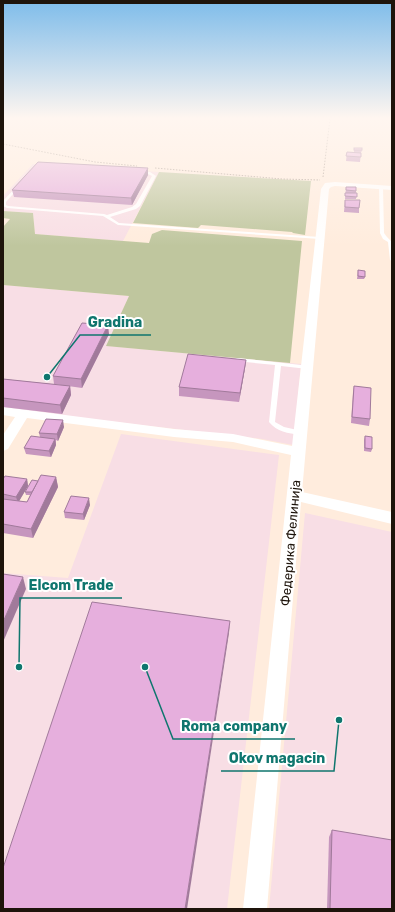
<svg xmlns="http://www.w3.org/2000/svg" width="395" height="912" viewBox="0 0 395 912" font-family="Rubik,sans-serif">
  <rect width="100%" height="100%" fill="#ffecdd"/>
  <g fill="#f8dee5">
    <path d="M33,164L159,172L123,241L35,234L33,213L3,211V196Z"/>
    <path d="M3,285L129,296L107,346L301,364L293,445L262,439L3,409Z"/>
    <path d="M121,434L279,455L227,909H3V573L68,578Z"/>
    <path d="M305,513L392,532V909H269Z"/>
  </g>
  <g fill="#bfc69e">
    <path d="M159,172L311,181L305,235L293,233L292,232L201,225L198,228L133,223Z"/>
    <path d="M3,211L33,213L35,234L149,243L152,234L162,230L302,241L290,363L106,346L129,296L3,285V227L10,219L3,218Z"/>
  </g>
  <g fill="none" stroke-linecap="round" stroke-linejoin="round">
    <g stroke="#ac9c90" stroke-width="1" stroke-dasharray="1.5 1.5" stroke-linecap="butt">
      <path d="M3,144L95,162L137,166"/>
      <path d="M155,168L282,179L320,180"/>
      <path d="M323,177L330,119"/>
    </g>
    <g fill="#fff" fill-rule="evenodd">
      <path d="M140,171L150,172L156,176L140,206L136,209L110,217L119,223L320,237L322,238L320,239L118,225L103,216L7,208L3,206V201L18,185L20,186L6,202V205L8,206L104,214L107,215L132,207L136,204L152,176L148,174L139,173L138,172Z"/>
      <path d="M381,186L383,187L384,233L387,237L392,242V261L390,260L388,242L383,239L380,233L379,187Z"/>
      <path d="M237,358L310,366L311,367L310,368L308,369L281,366L275,422L284,427L302,431L303,433L302,435H300C288,433 277,432 269,422L275,365L235,361V359Z"/>
    </g>
    <path fill="#fff" fill-rule="evenodd" d="M335,182L392,186V190L335,186L331,187L329,189L302,492L392,512V524L301,502L267,909H243L291,455L233,442L174,437L27,418L8,449L3,451V435L15,417L3,415V407L174,429L233,434L292,446L321,189L325,183Z"/>
  </g>
  <g fill="#c696be">
    <path d="M354,148L362,150L361,153L360,162L346,161L347,152H354Z"/>
    <path d="M148,175L132,205L14,197L12,190Z"/>
    <path d="M346,187L356,191V199H345Z"/>
    <path d="M345,200L359,208V213L344,212Z"/>
    <path d="M358,270L365,277L364,279H357Z"/>
    <path d="M109,334L82,388L54,384L53,376Z"/>
    <path d="M246,360L245,368L239,402L179,396V387Z"/>
    <path d="M3,379L70,386L71,395L62,414L3,407Z"/>
    <path d="M354,386L370,419L369,426L351,423L353,392Z"/>
    <path d="M64,427L58,441L56,440V445L51,457L26,454L24,448L40,437L39,433Z"/>
    <path d="M365,436L372,449L371,452L364,451V440Z"/>
    <path d="M56,477L58,487L33,538L3,533V479H27L28,486L19,501L27,502L30,495H26L25,492L38,481Z"/>
    <path d="M90,505L84,520L65,518L64,512Z"/>
    <path d="M332,830L392,909H327L329,837Z"/>
  </g>
  <g fill="#a17a9b">
    <path d="M148,168V175L132,205L131,198Z"/>
    <path d="M108,325L109,334L82,388L81,379Z"/>
    <path d="M246,360L245,368L239,402L240,393Z"/>
    <path d="M70,386L71,395L62,414L60,405Z"/>
    <path d="M63,420L64,427L58,441L57,434Z"/>
    <path d="M55,439L56,445L51,457L49,451Z"/>
    <path d="M56,477L58,487L33,538L31,529Z"/>
    <path d="M27,479L28,486L18,503L16,497Z"/>
    <path d="M89,498L90,505L84,520L83,514Z"/>
    <path d="M23,577L26,589L3,642V622Z"/>
    <path d="M230,621L229,633L187,909H185Z"/>
  </g>
  <g fill="#e6afdd" stroke="#a17a9b">
    <rect x="354" y="148" width="8" height="2"/>
    <path d="M347,152L361,153V157L346,156Z"/>
    <path d="M38,162L148,168L131,198L12,190Z"/>
    <path d="M346,187H356V191L346,190Z"/>
    <path d="M345,193H357V197L345,196Z"/>
    <path d="M345,200H360L359,208L345,207Z"/>
    <path d="M358,270L365,271V277L358,276Z"/>
    <path d="M82,323L108,325L81,379L53,376Z"/>
    <path d="M188,354L246,360L240,393L179,387Z"/>
    <path d="M3,379L70,386L60,405L3,398Z"/>
    <path d="M354,386L371,388L370,419L352,417Z"/>
    <path d="M46,419L63,420L57,434L39,433Z"/>
    <path d="M31,436L55,439L49,451L24,448Z"/>
    <path d="M365,436L372,437V449L365,448Z"/>
    <path d="M41,475L56,477L31,529L3,524V499L27,502Z"/>
    <path d="M5,476L27,479L16,497L3,494V479Z"/>
    <path d="M32,480L38,481L32,492H25Z"/>
    <path d="M71,496L89,498L83,514L64,512Z"/>
    <path d="M3,574L23,577L3,622Z"/>
    <path d="M92,602L230,621L185,909H3V868Z"/>
    <path d="M332,830L392,840V909H330Z"/>
  </g>
  <linearGradient id="sky" x2="0" y2="1"><stop stop-color="#7ebcea"/><stop offset="0.48" stop-color="#fff6f0"/><stop offset="1" stop-color="#fff6f0" stop-opacity="0"/></linearGradient>
  <rect width="395" height="246" fill="url(#sky)"/>
  <g text-anchor="middle" stroke-width="4" stroke-linejoin="round" paint-order="stroke">
    <g font-size="13" fill="#1e140b" stroke="#fff">
      <text transform="translate(290 543) rotate(-85)" y="5">Федерика Фелинија</text>
    </g>
  </g>
  <path fill="none" stroke="#0f766e" stroke-width="1.5" d="M47 377L80 335H151M19 667L20 598H122M145 667L173 739H295M339 720L334 771H221"/>
  <g fill="#0f766e" stroke="#fff" stroke-width="1.5">
    <circle cx="47" cy="377" r="4"/>
    <circle cx="19" cy="667" r="4"/>
    <circle cx="145" cy="667" r="4"/>
    <circle cx="339" cy="720" r="4"/>
  </g>
  <g font-size="14" text-anchor="middle" font-weight="bold" fill="#0f766e" stroke="#fff" stroke-width="4" stroke-linejoin="round" paint-order="stroke">
    <text x="115" y="327">Gradina</text>
    <text x="71" y="590">Elcom Trade</text>
    <text x="234" y="731">Roma company</text>
    <text x="277" y="763">Okov magacin</text>
  </g>
  <rect width="395" height="912" fill="none" stroke="#1e140b" stroke-width="8"/>
</svg>
